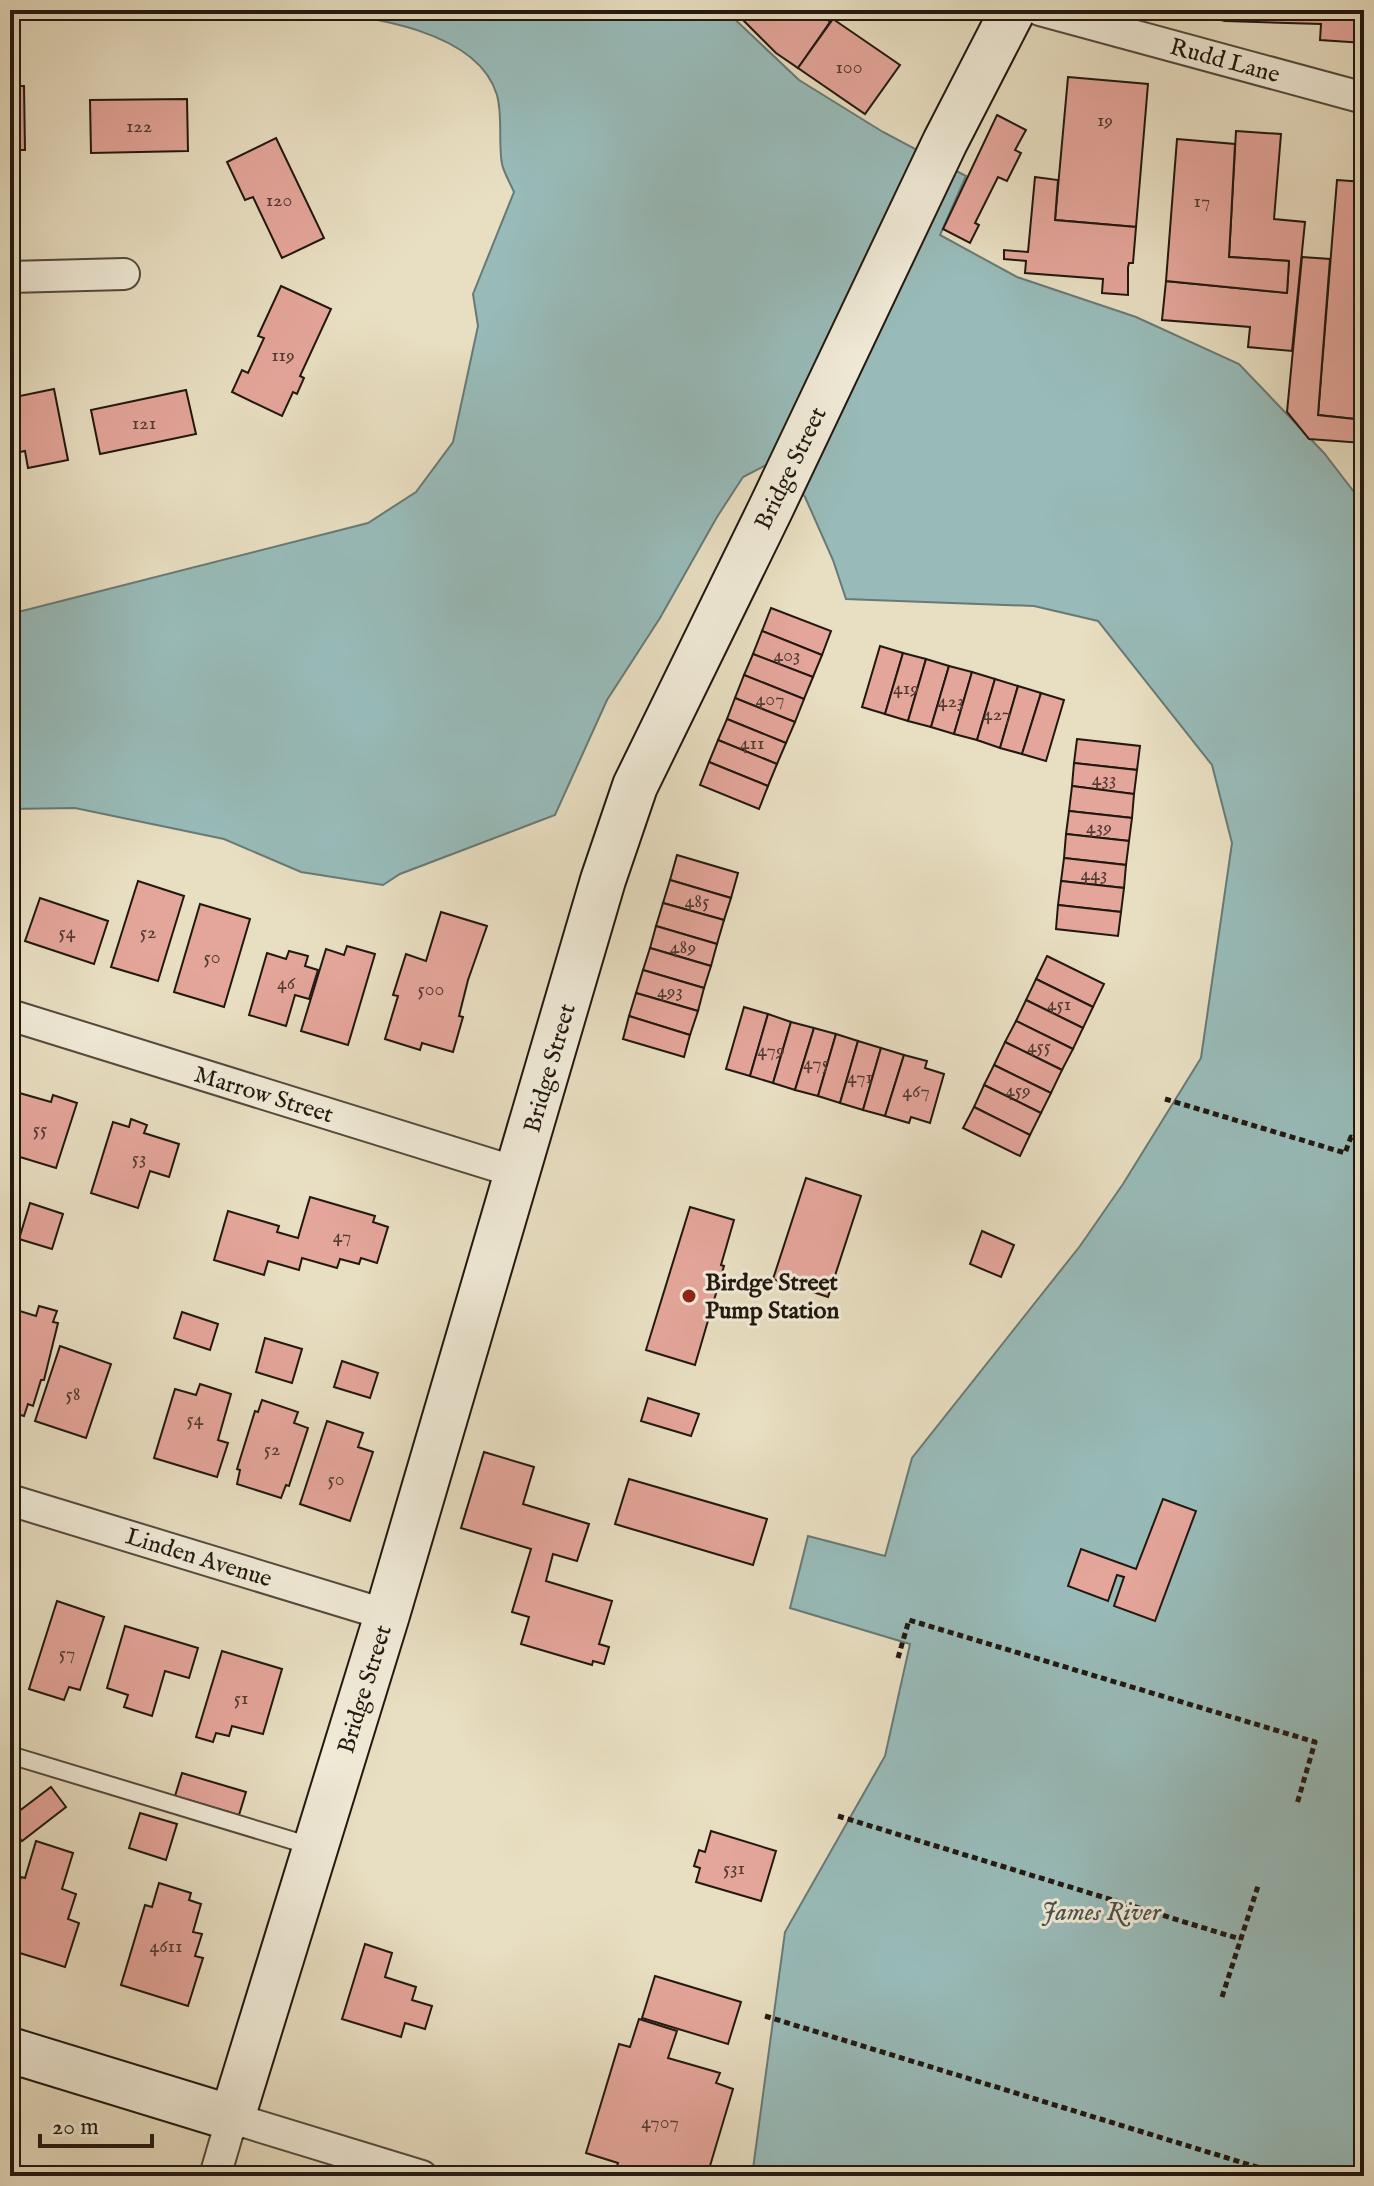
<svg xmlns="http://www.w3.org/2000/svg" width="1374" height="2186" viewBox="0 0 1374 2186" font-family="'IM FELL English',serif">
  <rect width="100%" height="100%" fill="#e8dec1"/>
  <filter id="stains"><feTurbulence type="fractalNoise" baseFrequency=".0025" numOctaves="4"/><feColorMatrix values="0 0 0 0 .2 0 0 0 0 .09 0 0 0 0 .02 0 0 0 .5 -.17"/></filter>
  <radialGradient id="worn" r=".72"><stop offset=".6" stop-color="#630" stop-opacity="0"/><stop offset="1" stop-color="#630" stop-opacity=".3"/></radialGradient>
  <path fill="#98bbb9" stroke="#687a75" stroke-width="2" d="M309,10H725L799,80L883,132L966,176L940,235L1017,277L1136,317L1239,364L1324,453L1364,505V2176H752L785,1932L885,1756L910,1644L790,1608L808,1536L885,1556L912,1458L1080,1246L1123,1184L1201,1058L1232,843L1212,765L1098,621L1034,606L846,599L833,560L805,497L776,460L743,477L717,517L660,618L607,700L555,815L400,874L383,885L301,872L224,839L75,808L10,809V614L368,523L416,492L453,442L478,326L473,294L514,192C510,183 504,173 502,164C498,142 503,116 497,95C477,29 368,17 309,10Z"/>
  <g fill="#e4a59a" stroke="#211810" stroke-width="2">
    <path d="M733,10H818L830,22L798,68L776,53Z"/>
    <path d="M1180,10H1364V43L1320,40L1321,24L1225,21Z"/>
    <path d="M833,19L900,65L865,114L798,68Z"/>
    <path d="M1068,77L1148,84L1136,227L1055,220Z"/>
    <path d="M10,86H24L25,150H10Z"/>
    <path d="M187,99L188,151L91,153L90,100Z"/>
    <path d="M997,115L1026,130L1015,150L1021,153L1007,181L998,177L975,223L979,225L970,243L943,229Z"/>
    <path d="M1236,131L1281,134L1274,219L1305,222L1292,351L1248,347L1250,327L1162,320L1166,281L1287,293L1289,261L1229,257Z"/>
    <path d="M276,138L324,238L282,258L253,197L245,200L227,162Z"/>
    <path d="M1177,139L1235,144L1229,257L1289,261L1287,293L1166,281Z"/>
    <path d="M1035,177L1058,180L1055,220L1136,227L1133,263H1129L1128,267V295L1102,293L1103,279L1025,273L1026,261L1004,259V250L1028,252Z"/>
    <path d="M1337,180L1364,182V420L1318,415Z"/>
    <path d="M1302,257L1330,259L1318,415L1364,420L1363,443L1309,439L1287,412Z"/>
    <path d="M281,286L331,309L300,376L304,378L297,394L293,392L282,416L232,392L242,370L248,373L264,338L258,336Z"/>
    <path d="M54,389L68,460L28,468L25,451L10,454V398Z"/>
    <path d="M186,390L196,434L100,454L91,410Z"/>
    <path d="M771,608L831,631L822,655L762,631Z"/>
    <path d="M762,631L822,655L813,677L753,654Z"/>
    <path d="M880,646L903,653L885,714L862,707Z"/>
    <path d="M903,653L926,659L908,721L885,714Z"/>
    <path d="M753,654L813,677L804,699L744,675Z"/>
    <path d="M926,659L949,666L931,727L908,721Z"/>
    <path d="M949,666L972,672L954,734L931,727Z"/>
    <path d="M972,672L995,679L977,740L954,734Z"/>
    <path d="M744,675L804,699L795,722L735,698Z"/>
    <path d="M995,679L1018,686L1000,748L977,740Z"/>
    <path d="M1018,686L1041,693L1022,754L1000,748Z"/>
    <path d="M1041,693L1064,700L1046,761L1022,754Z"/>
    <path d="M735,698L795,722L786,743L727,719Z"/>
    <path d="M727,719L786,743L777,764L718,740Z"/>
    <path d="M1077,739L1140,746L1137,770L1074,763Z"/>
    <path d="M718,740L777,764L768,786L709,762Z"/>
    <path d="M709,762L768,786L759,809L700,785Z"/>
    <path d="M1074,763L1137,770L1134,794L1072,786Z"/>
    <path d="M1072,786L1134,794L1132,818L1069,811Z"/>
    <path d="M1069,811L1132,818L1129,841L1066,834Z"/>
    <path d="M1066,834L1129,841L1126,865L1064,858Z"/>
    <path d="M677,855L738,873L731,898L670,880Z"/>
    <path d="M1064,858L1126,865L1124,888L1061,881Z"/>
    <path d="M670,880L731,898L724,920L663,903Z"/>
    <path d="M138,881L184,896L158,981L111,967Z"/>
    <path d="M1061,881L1124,888L1121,912L1058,905Z"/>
    <path d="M40,898L108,921L94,964L25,941Z"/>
    <path d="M663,903L724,920L717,944L656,926Z"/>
    <path d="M200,904L250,919L224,1007L174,992Z"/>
    <path d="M1058,905L1121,912L1118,936L1056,929Z"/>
    <path d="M441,912L487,926L468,980L459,1016L463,1017L453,1052L422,1043L420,1050L385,1039L398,996L393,995L406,954L426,961Z"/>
    <path d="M656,926L717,944L711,966L650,948Z"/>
    <path d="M347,946L375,954L348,1045L301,1031L326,949L344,955Z"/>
    <path d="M650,948L711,966L704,988L643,970Z"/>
    <path d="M289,951L308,956L305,966L318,970L309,999L295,995L286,1026L249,1015L267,953L286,959Z"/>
    <path d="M1047,956L1104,984L1093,1007L1036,979Z"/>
    <path d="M643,970L704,988L698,1011L636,993Z"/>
    <path d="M1036,979L1093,1007L1083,1028L1026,1000Z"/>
    <path d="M636,993L698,1011L690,1035L629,1016Z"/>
    <path d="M1026,1000L1083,1028L1073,1049L1016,1021Z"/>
    <path d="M744,1007L768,1014L750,1076L726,1069Z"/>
    <path d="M768,1014L791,1022L773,1083L750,1076Z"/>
    <path d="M629,1016L690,1035L684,1057L623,1039Z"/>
    <path d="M1016,1021L1073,1049L1062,1070L1005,1042Z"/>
    <path d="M791,1022L814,1028L795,1090L773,1083Z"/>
    <path d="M814,1028L836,1034L818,1096L795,1090Z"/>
    <path d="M836,1034L858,1041L840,1103L818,1096Z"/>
    <path d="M858,1041L881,1048L863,1110L840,1103Z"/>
    <path d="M1005,1042L1062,1070L1051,1093L994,1065Z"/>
    <path d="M881,1048L904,1055L885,1116L863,1110Z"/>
    <path d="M904,1055L927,1061L925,1068L944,1074L930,1123L911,1117L909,1123L885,1116Z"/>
    <path d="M994,1065L1051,1093L1041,1113L984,1085Z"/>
    <path d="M10,1081L19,1083L16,1092L51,1102L53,1095L77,1103L56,1168L10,1154Z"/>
    <path d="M984,1085L1041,1113L1030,1135L974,1107Z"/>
    <path d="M974,1107L1030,1135L1020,1156L963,1128Z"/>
    <path d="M131,1119L147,1125L144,1133L179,1144L169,1177L150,1171L138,1208L91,1193L113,1122L129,1127Z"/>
    <path d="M806,1178L861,1196L828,1297L773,1279Z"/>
    <path d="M310,1197L375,1216L373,1222L388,1227L377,1263L361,1258L359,1264L340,1259L337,1268L302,1258L299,1270L268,1261L264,1275L214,1260L228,1211L279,1226L277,1232L298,1238Z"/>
    <path d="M30,1203L63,1214L52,1249L19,1239Z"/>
    <path d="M690,1207L734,1220L721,1265L724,1266L695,1365L646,1350Z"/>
    <path d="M982,1231L1014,1245L1001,1277L970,1264Z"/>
    <path d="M39,1306L57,1311L53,1322L58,1323L44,1380H41L33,1406L28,1404L24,1416L10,1412V1308L36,1316Z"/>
    <path d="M182,1312L218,1324L210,1350L174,1338Z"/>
    <path d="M265,1338L302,1349L292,1383L256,1372Z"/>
    <path d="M60,1346L111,1364L86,1438L35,1421Z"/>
    <path d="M342,1361L378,1373L370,1398L334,1387Z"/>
    <path d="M200,1384L231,1394L218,1440L228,1443L217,1477L154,1458L175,1389L196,1395Z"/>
    <path d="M648,1398L699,1414L691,1436L641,1421Z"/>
    <path d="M262,1400L298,1412L294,1423L308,1428L289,1486L286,1485L281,1498L237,1484L240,1470L237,1469L255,1411L258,1412Z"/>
    <path d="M327,1421L363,1433L358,1447L373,1452L350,1521L300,1504Z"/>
    <path d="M484,1452L534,1467L523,1504L589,1524L577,1561L553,1554L546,1581L612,1601L599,1644L609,1647L604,1664L593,1661L592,1665L521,1644L529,1617L512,1612L531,1549L461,1528Z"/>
    <path d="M629,1479L767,1519L753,1565L615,1524Z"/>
    <path d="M1163,1499L1196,1511L1155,1621L1114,1606L1124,1577L1117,1575L1108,1601L1068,1586L1081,1549L1136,1569Z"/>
    <path d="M57,1601L104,1617L80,1690L69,1687L64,1700L29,1689Z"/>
    <path d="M125,1626L198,1648L189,1678L165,1671L152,1716L124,1707L128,1695L107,1688Z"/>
    <path d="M222,1651L282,1669L263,1734L232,1726L229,1736L216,1733L213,1742L196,1737Z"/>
    <path d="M182,1773L246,1792L239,1815L175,1796Z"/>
    <path d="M51,1787L66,1807L22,1841L10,1826V1818Z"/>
    <path d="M140,1813L177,1824L166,1860L129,1848Z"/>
    <path d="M711,1831L776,1851L761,1901L696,1882L700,1868L694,1866L699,1850L705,1852Z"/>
    <path d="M36,1841L73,1853L62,1889L76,1894L68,1919L79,1923L65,1967L10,1950V1928L16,1910L11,1908L21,1877L25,1878Z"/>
    <path d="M159,1883L191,1893L189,1900L201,1904L193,1932L202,1934L195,1956L203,1958L188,2006L121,1985L145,1905L152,1907Z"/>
    <path d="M365,1944L392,1953L385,1977L416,1987L412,2000L432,2006L425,2029L405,2023L401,2037L342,2019Z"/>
    <path d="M655,1976L741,2002L728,2044L642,2018Z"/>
    <path d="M639,2019L677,2031L668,2058L720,2073L716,2083L733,2089L707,2176H663L644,2170L643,2176H614L618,2163L586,2153L619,2044L630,2047Z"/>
  </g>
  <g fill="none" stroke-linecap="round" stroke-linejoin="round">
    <defs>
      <path id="lane" d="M10,1755L314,1847"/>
      <g id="street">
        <path d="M1040,10L1364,98"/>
        <path d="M10,277L124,274"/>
        <path d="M10,1015L519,1173"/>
        <path d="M10,1500L387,1615"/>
        <path d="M215,2176L232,2118L422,2176"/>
      </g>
      <path id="secondary" d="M10,2050L232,2118L387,1615L603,880L635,786L770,510L945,142L1013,10"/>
    </defs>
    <use href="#lane" stroke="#534a3c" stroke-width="20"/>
    <use href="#street" stroke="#534a3c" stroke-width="34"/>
    <use href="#secondary" stroke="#211810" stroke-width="48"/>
    <g stroke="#211810" stroke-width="5" stroke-dasharray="6 4" stroke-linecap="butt">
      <path d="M1165,1099L1345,1153L1351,1137L1364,1142"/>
      <path d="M898,1658L909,1620L1315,1742L1297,1804"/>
      <path d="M838,1816L1240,1939"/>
      <path d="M1222,1997L1258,1886"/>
      <path d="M765,2016L1273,2172L1272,2176"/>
    </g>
    <use href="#lane" stroke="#f0ead7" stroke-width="16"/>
    <use href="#street" stroke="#f0ead7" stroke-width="30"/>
    <use href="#secondary" stroke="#f0ead7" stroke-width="44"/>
  </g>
  <circle fill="#8f2418" stroke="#f0ead7" stroke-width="3" cx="689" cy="1296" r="8"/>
  <g text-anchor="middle" stroke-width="6" stroke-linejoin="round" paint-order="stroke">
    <g font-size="20" fill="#523b32">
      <text x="849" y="73">100</text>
      <text x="1105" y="126">19</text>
      <text x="139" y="132">122</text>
      <text x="279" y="206">120</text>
      <text x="1202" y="207">17</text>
      <text x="283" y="361">119</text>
      <text x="144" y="429">121</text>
      <text x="787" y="661">403</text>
      <text x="906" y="694">419</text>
      <text x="770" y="705">407</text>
      <text x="951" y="707">423</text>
      <text x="997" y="720">427</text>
      <text x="752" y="749">411</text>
      <text x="1104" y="785">433</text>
      <text x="1099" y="833">439</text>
      <text x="1094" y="880">443</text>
      <text x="697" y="907">485</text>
      <text x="67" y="938">54</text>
      <text x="148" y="938">52</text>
      <text x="683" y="953">489</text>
      <text x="212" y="963">50</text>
      <text x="286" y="989">46</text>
      <text x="431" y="995">500</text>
      <text x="670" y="997">493</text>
      <text x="1059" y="1010">451</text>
      <text x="1039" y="1052">455</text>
      <text x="771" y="1056">479</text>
      <text x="816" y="1069">475</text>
      <text x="860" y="1083">471</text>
      <text x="1018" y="1096">459</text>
      <text x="916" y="1097">467</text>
      <text x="40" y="1135">55</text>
      <text x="139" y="1164">53</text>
      <text x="342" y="1242">47</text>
      <text x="73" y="1400">58</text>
      <text x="195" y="1425">54</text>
      <text x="272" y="1455">52</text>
      <text x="336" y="1485">50</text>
      <text x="67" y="1659">57</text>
      <text x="241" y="1704">51</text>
      <text x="734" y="1874">531</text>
      <text x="166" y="1952">4611</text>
      <text x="660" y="2128">4707</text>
    </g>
    <g font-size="24" fill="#211810" stroke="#f0ead7">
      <text transform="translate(1225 60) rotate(15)" y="8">Rudd Lane</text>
      <text transform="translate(790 468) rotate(-64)" y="8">Bridge Street</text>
      <text transform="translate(549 1068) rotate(-74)" y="8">Bridge Street</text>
      <text transform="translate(264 1094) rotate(17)" y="8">Marrow Street</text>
      <text transform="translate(199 1557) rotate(17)" y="8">Linden Avenue</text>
      <text transform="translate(364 1689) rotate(-73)" y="8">Bridge Street</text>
    </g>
    <g font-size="24" font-weight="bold" fill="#211810" stroke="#f0ead7" text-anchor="start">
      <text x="705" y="1290">Birdge Street<tspan x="705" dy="28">Pump Station</tspan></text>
    </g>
    <g font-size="26" font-style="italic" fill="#4b514b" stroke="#f0ead7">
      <text x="1101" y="1920">James River</text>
    </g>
  </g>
  <rect width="1374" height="2186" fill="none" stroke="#e8dec1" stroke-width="40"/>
  <rect x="12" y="12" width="1350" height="2162" fill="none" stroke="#211810" stroke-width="4"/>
  <rect x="20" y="20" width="1334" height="2146" fill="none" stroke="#211810" stroke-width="2"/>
  <path d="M40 2134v12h112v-12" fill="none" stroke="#211810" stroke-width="4"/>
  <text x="52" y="2134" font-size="24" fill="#211810" stroke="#f0ead7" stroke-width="6" paint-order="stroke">20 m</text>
  <rect width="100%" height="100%" filter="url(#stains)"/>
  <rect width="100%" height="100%" fill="url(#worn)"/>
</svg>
